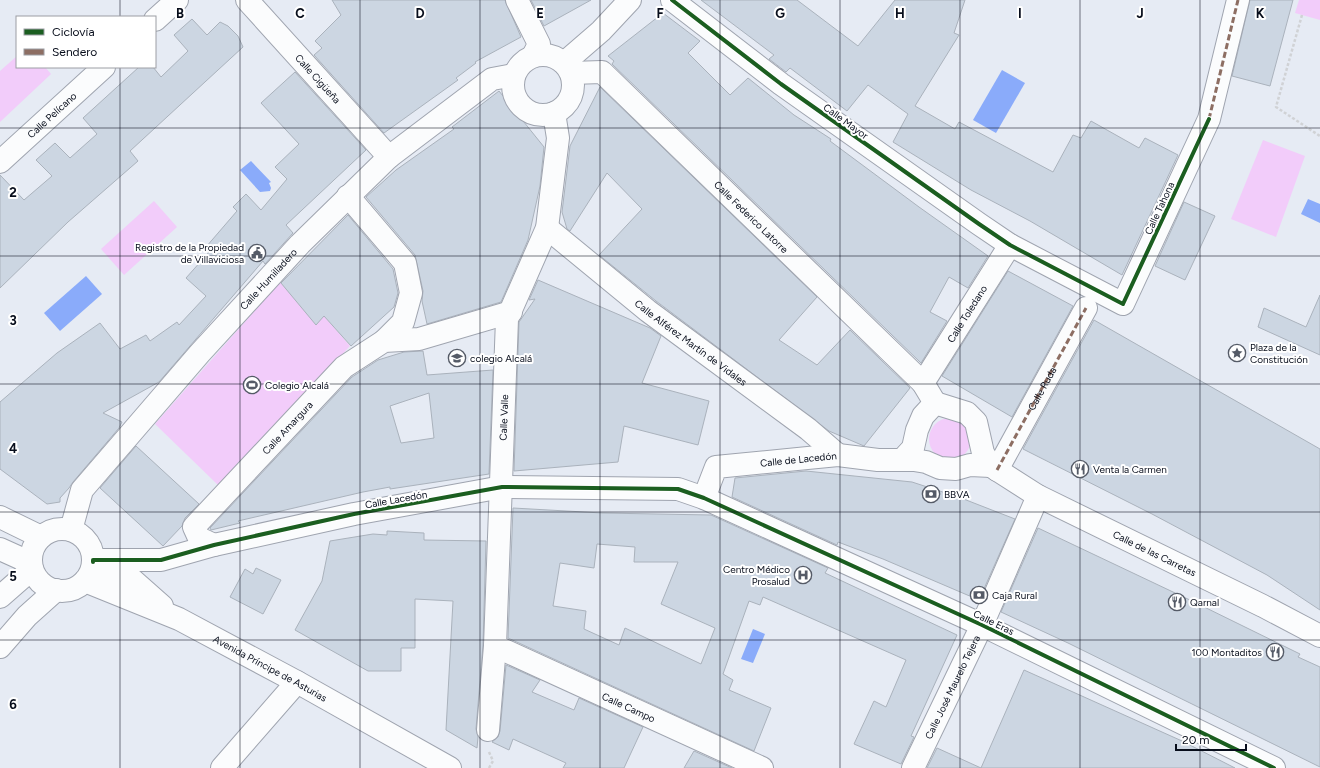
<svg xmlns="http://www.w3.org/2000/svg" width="1320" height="768" viewBox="0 0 1320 768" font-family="Figtree,sans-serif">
  <rect width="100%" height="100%" fill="#e6ebf4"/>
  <g fill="#f2ccfa">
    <path d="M1299,0H1320V20L1295,13Z"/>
    <path d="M17,56V67H45L51,74L0,122V71Z"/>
    <path d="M1263,140L1305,156L1276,237L1231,219Z"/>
    <path d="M154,201L177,227L124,275L101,249Z"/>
    <path d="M280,282L316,324L324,316L350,346L219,486L155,424Z"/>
    <circle cx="950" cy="439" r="21"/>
  </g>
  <g fill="#8aabfa">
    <path d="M1002,70L1025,83L996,133L973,120Z"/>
    <path d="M251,161L271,182L269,183L271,188L270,191L260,192L240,170Z"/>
    <path d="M1308,199L1320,204V223L1301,214Z"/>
    <path d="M86,276L102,294L60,331L44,313Z"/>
    <path d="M753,629L765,634L753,663L741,659Z"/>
  </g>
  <g fill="#ccd6e2" stroke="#aab2bc" fill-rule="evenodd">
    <path d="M332,0H505L521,37L475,62L476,63L456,78L458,80L384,133L314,55L322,48L315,41L341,15Z"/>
    <path d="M531,0H591L544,26Z"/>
    <path d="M701,0H797L858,46L895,0H965L954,33L959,35L915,106L955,129L959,122L1053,172L1073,135L1081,138L1091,121L1139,148L1145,138L1178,155L1122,275L1030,221L971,190L893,142L908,114L868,85L847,111L790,68L786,72L769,59L774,55Z"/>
    <path d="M1250,0H1293L1270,86L1232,76Z"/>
    <path d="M663,13L700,41L688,53L730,95L748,78L794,115L831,139L830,141L919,207L988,256L968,288L949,277L930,312L947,321L921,363L612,64L614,61L608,56Z"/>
    <path d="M192,19L207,35L220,22L228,26L238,36L243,47L130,151L138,161L68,222L0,288V175L24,200L52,176L36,160L55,143L70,158L97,134L83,118L139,67H153L161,77L188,51L174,35Z"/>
    <path d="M295,72L366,150L286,225L293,233L265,264L263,261L159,382L103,413L122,422L119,428L73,482L69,488L60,498V502L47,504L0,469V402L57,353L100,323L120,349L146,335L150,341L177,322L179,325L206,296L186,278L210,251L206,247L237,211L233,207L246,194L261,210L287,179L275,167L299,144L261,103Z"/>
    <path d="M600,87L817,297L779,340L817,365L850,330L910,388L864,446L829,431L656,301L599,255L642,209L607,173L570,231L567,229L562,212L570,146Z"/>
    <path d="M499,91L544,147L540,186L528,240L501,302L427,324L422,301L423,291L415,255L366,197L396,170L454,129L452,127Z"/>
    <path d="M1184,202L1215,216L1185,280L1155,266Z"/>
    <path d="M348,215L393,269L398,293L394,307L351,346L324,316L316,325L281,283Z"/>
    <path d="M1008,271L1073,306L1012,417L942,376Z"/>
    <path d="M538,280L650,328L661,336L642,383L709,401L698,445L624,426L618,462L514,471L519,322L535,299L529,300Z"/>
    <path d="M1320,295V355L1258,327L1264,308L1306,327Z"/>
    <path d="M1094,320L1320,449V610L1267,575L1152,514L1023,449Z"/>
    <path d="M423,351L427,375L493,370L489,474L390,489V487L363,492L238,521L240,523L211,530L210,528L352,377L378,360L404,352ZM429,393L434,438L401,443L390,406Z"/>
    <path d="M136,446L199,504L185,518L182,526L163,546L100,488Z"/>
    <path d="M806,471L912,482L961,498L1015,519L979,600L883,559L838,542L837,545L732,497L735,478Z"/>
    <path d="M513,508L602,513L711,515L828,568L825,573L957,635L911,736L914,737L901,764L854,744L874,701L886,707L906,660L763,597L760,605L749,601L723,674L733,680L729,690L771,708L754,751L508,638ZM597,544L635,547L634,562H678L661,604L715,628L701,664L625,628L619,645L584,629L586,611L553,606L560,563L594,568Z"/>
    <path d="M1038,528L1192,601L1300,654L1298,657L1320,667V767L1068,643L1001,612Z"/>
    <path d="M387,531L424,533V540L486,541L483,645L476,729L478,737L477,748L446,730L453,601L415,599V648H401V671H368L295,630L322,581L330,541L373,534L387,535Z"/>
    <path d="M256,568L281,580L263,614L230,597L245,569L253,574Z"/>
    <path d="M506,665L540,680L532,692L574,710L579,698L643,727L624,768H563L566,763L513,739L509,750L492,742L498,737L500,731Z"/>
    <path d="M1024,670L1182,741L1235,768H981Z"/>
    <path d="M937,748L981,768H927Z"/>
    <path d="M694,751L732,768H684Z"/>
  </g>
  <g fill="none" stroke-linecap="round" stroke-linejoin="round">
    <defs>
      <g id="minor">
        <path id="s1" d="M247,0L389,157"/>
        <path d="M517,0L539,44L533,56"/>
        <path d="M672,0L781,84L979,224L1010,245L1123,304L1209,119L1238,0"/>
        <path d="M155,20L177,0"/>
        <circle cx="543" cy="85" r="30"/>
        <path d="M564,63L601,31L630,0"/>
        <path id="s2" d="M571,73L602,72L923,383L935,403"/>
        <path id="s3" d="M0,162L104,67"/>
        <path d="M348,196L405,263L411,293L403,322L384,341"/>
        <path id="s4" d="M547,228L648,311L808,429L838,455"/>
        <path id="s5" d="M923,383L1010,245"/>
        <path id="s6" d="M935,403L967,413L976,422L983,453L991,466L1038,496L1263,606L1320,636"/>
        <path d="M902,460L913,448L917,430L923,416L935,403"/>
        <path d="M997,470L1086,308"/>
        <path id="s7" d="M704,498L716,467L838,455L878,460H914L926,462L940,468L956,469L970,465L991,466"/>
        <path d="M0,517L41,537"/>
        <circle cx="62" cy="560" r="31"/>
        <path id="s8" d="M71,530L82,490L200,353L300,244L389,157L492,79L514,75"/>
        <path id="s9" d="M214,545L199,538L194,527L344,367L384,341L419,339L511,312"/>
        <path d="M0,549L31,563"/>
        <path d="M93,560H161L214,545L354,514L502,487L678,489L704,498L982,625L1274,768"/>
        <path d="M100,565L127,575L162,606"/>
        <path id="s10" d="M85,581L179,619L297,682L450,768"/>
        <path d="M0,597L32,569"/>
        <path id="s11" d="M495,646L762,768"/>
        <path d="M0,647L27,616L56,590"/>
        <path id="s12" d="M488,730L495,646L507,319L547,228L558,138L554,113"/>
        <path d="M222,768L297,682"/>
        <path id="s13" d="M913,768L982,625L1038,496"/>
      </g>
    </defs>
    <use href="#minor" stroke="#9fa4af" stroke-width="24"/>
    <g stroke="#d0d2d5" stroke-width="2.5" stroke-dasharray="3 2" stroke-linecap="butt">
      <path d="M1302,15L1276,107L1320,136"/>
      <path d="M489,752L493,761L489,768"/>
    </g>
    <use href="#minor" stroke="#fbfcfd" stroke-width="22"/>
    <g stroke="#8d6e63" stroke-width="3" stroke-dasharray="6 3" stroke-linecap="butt">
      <path d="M1209,119L1238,0"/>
      <path id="s14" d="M997,470L1086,308"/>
    </g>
    <defs>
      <g id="cycleway">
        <path d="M672,0L781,84L979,224L1010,245L1123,304L1209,119"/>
        <path d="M93,562V560H161L214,545L354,514L502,487L678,489L704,498L982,625L1274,768"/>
      </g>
    </defs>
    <use href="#cycleway" stroke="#fff" stroke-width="6"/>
    <use href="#cycleway" stroke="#1b5e20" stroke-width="4"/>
  </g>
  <path fill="none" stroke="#070d1b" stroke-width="1" stroke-opacity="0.55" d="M120,0V17M240,0V768M360,0V768M480,0V768M600,0V768M720,0V768M840,0V768M960,0V768M1080,0V768M1200,0V768M120,67V768M0,128H1320M0,256H1320M0,384H1320M0,512H1320M0,640H1320"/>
  <defs>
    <symbol id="civic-ring" viewBox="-11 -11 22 22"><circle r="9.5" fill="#fff" stroke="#555b67" stroke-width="1.5"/><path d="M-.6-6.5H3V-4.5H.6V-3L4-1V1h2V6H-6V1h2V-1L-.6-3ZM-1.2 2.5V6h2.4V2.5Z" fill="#555b67"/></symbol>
    <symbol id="sight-ring" viewBox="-11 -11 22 22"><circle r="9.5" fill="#fff" stroke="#555b67" stroke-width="1.5"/><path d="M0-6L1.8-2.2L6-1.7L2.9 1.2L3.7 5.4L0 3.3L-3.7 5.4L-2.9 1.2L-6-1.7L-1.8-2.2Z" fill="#555b67"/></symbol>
    <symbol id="school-ring" viewBox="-11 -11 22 22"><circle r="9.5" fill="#fff" stroke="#555b67" stroke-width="1.5"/><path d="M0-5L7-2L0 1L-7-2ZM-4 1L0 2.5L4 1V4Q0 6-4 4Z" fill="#555b67"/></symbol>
    <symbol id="stadium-ring" viewBox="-11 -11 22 22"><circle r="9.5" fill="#fff" stroke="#555b67" stroke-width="1.5"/><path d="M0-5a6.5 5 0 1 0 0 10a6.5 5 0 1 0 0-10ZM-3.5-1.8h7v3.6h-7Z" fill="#555b67"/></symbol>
    <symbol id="restaurant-ring" viewBox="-11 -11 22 22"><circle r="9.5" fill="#fff" stroke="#555b67" stroke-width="1.5"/><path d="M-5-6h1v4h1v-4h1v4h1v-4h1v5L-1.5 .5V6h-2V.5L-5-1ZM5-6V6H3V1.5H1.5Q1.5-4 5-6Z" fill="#555b67"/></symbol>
    <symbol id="bank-ring" viewBox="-11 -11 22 22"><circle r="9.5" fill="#fff" stroke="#555b67" stroke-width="1.5"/><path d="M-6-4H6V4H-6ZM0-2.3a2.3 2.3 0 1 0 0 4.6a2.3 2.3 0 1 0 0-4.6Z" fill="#555b67"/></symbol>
    <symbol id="hospital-ring" viewBox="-11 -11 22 22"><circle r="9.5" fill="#fff" stroke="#555b67" stroke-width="1.5"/><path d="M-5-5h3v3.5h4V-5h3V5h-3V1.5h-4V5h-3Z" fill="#555b67"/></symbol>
  </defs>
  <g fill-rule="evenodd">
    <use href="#civic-ring" x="247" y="243" width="20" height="20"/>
    <use href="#sight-ring" x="1227" y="343" width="20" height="20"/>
    <use href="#school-ring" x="447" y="348" width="20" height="20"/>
    <use href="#stadium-ring" x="242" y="375" width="20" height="20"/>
    <use href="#restaurant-ring" x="1070" y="459" width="20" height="20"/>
    <use href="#bank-ring" x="921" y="484" width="20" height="20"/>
    <use href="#hospital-ring" x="793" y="565" width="20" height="20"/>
    <use href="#bank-ring" x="969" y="585" width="20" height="20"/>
    <use href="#restaurant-ring" x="1167" y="592" width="20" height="20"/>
    <use href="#restaurant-ring" x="1265" y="642" width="20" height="20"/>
  </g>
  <g text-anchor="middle" stroke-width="4" stroke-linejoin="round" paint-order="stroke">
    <g font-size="10" fill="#070d1b" stroke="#fff">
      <text dy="4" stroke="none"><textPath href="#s1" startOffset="106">Calle Cigüeña</textPath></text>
      <text dy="4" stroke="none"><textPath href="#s3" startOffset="70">Calle Pelícano</textPath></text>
      <text transform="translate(846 121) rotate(36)" y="4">Calle Mayor</text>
      <text transform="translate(1159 208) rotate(-65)" y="4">Calle Tahona</text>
      <text dy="4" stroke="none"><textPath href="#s2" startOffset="239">Calle Federico Latorre</textPath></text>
      <text dy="4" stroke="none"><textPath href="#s8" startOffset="323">Calle Humilladero</textPath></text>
      <text dy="4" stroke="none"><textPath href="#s5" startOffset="82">Calle Toledano</textPath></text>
      <text dy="4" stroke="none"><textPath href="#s4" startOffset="184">Calle Alférez Martín de Vidales</textPath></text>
      <text dy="4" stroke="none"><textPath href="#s14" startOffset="93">Calle Ruda</textPath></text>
      <text dy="4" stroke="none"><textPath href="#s12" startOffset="313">Calle Valle</textPath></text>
      <text dy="4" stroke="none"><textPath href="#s9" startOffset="165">Calle Amargura</textPath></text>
      <text dy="4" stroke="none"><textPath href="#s7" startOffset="116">Calle de Lacedón</textPath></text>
      <text transform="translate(396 499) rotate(-10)" y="4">Calle Lacedón</text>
      <text dy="4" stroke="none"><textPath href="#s6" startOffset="279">Calle de las Carretas</textPath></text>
      <text transform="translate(994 622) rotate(26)" y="4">Calle Eras</text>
      <text dy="4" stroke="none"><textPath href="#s10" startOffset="205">Avenida Príncipe de Asturias</textPath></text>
      <text dy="4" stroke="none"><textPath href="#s13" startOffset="90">Calle José Maurelo Tejera</textPath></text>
      <text dy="4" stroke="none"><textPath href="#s11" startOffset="147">Calle Campo</textPath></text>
    </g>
    <g font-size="10" fill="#070d1b" stroke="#fff" text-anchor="start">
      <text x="244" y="251" text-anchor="end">Registro de la Propiedad<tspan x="244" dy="12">de Villaviciosa</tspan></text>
      <text x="1250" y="351">Plaza de la<tspan x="1250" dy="12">Constitución</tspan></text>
      <text x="470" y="362">colegio Alcalá</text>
      <text x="265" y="389">Colegio Alcalá</text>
      <text x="1093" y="473">Venta la Carmen</text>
      <text x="944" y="498">BBVA</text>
      <text x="790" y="573" text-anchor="end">Centro Médico<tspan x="790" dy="12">Prosalud</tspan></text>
      <text x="992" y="599">Caja Rural</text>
      <text x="1190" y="606">Qarnal</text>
      <text x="1262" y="656" text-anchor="end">100 Montaditos</text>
    </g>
  </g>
  <g font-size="13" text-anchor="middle" font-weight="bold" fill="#070d1b" stroke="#fff" stroke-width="4" stroke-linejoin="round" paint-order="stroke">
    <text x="180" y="18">B</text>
    <text x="300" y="18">C</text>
    <text x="420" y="18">D</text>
    <text x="540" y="18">E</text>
    <text x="660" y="18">F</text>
    <text x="780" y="18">G</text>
    <text x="900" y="18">H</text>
    <text x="1020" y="18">I</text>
    <text x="1140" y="18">J</text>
    <text x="1260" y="18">K</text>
    <text x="13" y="197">2</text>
    <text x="13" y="325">3</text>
    <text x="13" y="453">4</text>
    <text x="13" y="581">5</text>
    <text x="13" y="709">6</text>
  </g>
  <rect x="16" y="16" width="140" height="52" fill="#ffffff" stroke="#9c9ea4"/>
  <rect x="24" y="29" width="20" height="6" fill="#1b5e20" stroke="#9c9ea4"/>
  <text x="52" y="36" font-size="12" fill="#070d1b">Ciclovía</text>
  <rect x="24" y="49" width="20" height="6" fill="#8d6e63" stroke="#9c9ea4"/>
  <text x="52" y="56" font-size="12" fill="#070d1b">Sendero</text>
  <path d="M1176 744v6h70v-6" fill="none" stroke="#070d1b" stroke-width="2"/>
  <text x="1182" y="744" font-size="12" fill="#070d1b" stroke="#ffffff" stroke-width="3" paint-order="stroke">20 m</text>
</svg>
